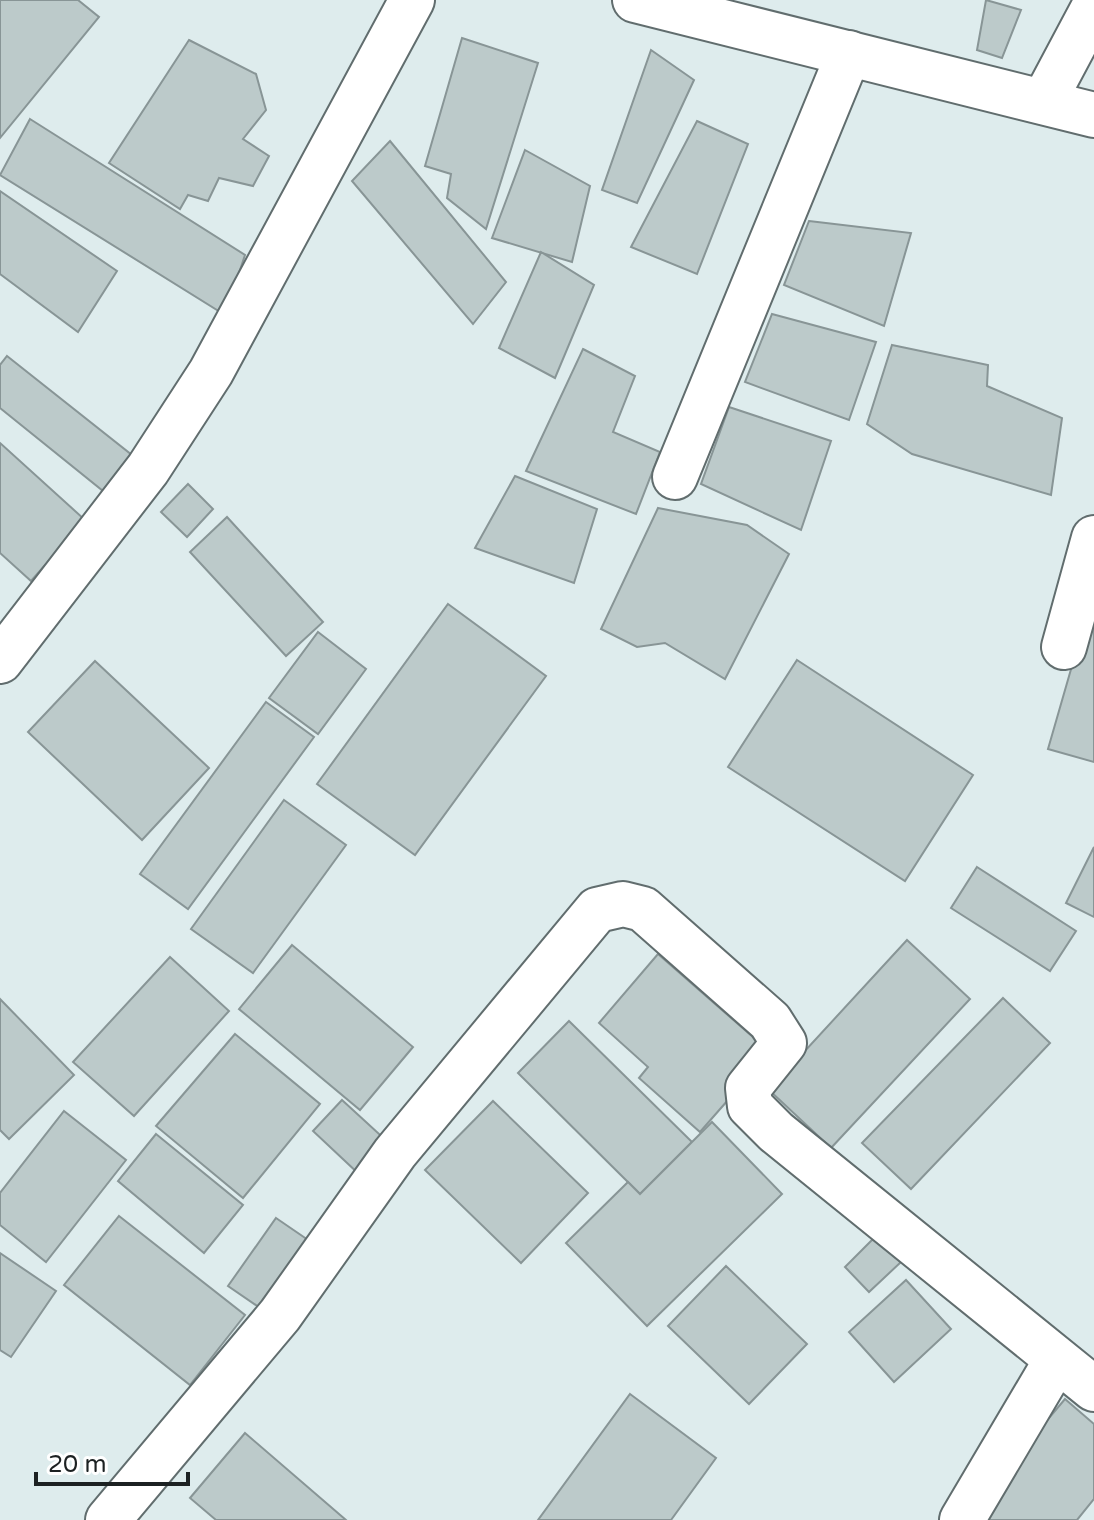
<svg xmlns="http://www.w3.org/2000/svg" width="1094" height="1520" viewBox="0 0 1094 1520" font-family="'Varela Round',sans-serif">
  <rect width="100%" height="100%" fill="#deeced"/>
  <g fill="#bccaca" stroke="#889596" stroke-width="2">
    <path d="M0,0H78L99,17L0,138Z"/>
    <path d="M986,0L1021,10L1002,58L977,50Z"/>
    <path d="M462,38L538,63L486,229L447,198L451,174L425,166Z"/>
    <path d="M189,40L256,74L266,110L243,139L269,156L253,186L219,178L208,201L188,195L180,209L109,163Z"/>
    <path d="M651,50L694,80L637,203L602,190Z"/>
    <path d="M30,119L245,255L225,315L0,175Z"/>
    <path d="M697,121L748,144L697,274L631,247Z"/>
    <path d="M390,141L506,282L473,324L352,181Z"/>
    <path d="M525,150L590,186L572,262L492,238Z"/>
    <path d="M0,191L117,271L78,332L0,274Z"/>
    <path d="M809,221L911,233L884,326L784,285Z"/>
    <path d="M541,252L594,285L555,378L499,348Z"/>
    <path d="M772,314L876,342L849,420L745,382Z"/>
    <path d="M892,345L988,365L987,386L1062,418L1051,495L912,454L867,424Z"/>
    <path d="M583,349L635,376L613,432L660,452L636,514L526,471Z"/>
    <path d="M7,356L142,463L113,499L0,408V365Z"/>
    <path d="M729,407L831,441L801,530L701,484Z"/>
    <path d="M0,443L85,520L31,581L0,553Z"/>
    <path d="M515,476L597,509L574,583L475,548Z"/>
    <path d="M188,484L213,509L187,537L161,512Z"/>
    <path d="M658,508L747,525L789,554L725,679L665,643L637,647L601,629Z"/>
    <path d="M227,517L323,622L286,656L190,552Z"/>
    <path d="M1093,593H1094V762L1048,749Z"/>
    <path d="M448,604L546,676L415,855L317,784Z"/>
    <path d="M318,632L366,669L318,734L269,698Z"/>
    <path d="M797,660L973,775L905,881L728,767Z"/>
    <path d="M95,661L209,768L142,840L28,732Z"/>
    <path d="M266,702L314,737L188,909L140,874Z"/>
    <path d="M284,800L346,845L253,973L191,929Z"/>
    <path d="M1094,847V917L1066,903Z"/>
    <path d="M977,867L1076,931L1050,971L951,908Z"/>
    <path d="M907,940L970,999L831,1148L769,1090Z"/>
    <path d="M292,945L413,1047L360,1110L239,1009Z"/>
    <path d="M658,954L770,1052L700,1132L639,1078L648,1067L599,1023Z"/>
    <path d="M170,957L229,1011L134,1116L73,1062Z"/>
    <path d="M1003,998L1050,1043L911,1189L862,1143Z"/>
    <path d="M0,999L74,1075L9,1139L0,1130Z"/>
    <path d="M569,1021L692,1142L640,1194L518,1073Z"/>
    <path d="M235,1034L320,1104L243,1198L156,1126Z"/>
    <path d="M342,1100L390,1144L361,1176L313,1131Z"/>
    <path d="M493,1101L588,1193L521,1263L425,1170Z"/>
    <path d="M64,1111L126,1160L46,1262L0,1225V1193Z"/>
    <path d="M712,1122L782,1194L647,1326L566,1243L628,1182L640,1194Z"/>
    <path d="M156,1134L243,1205L204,1253L118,1181Z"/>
    <path d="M119,1216L245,1315L190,1385L64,1285Z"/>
    <path d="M276,1218L311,1242L263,1310L228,1286Z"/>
    <path d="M875,1237L901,1262L869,1292L845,1267Z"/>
    <path d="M0,1253L56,1291L11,1357L0,1350Z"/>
    <path d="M726,1266L807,1344L749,1404L668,1326Z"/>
    <path d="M906,1280L951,1329L894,1382L849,1332Z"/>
    <path d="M630,1394L716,1458L671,1520H538Z"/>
    <path d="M1065,1399L1094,1424V1499L1077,1520H965L964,1519Z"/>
    <path d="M245,1433L346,1520H216L190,1498Z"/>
  </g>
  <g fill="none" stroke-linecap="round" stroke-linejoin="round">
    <defs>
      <g id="minor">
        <path d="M635,0L1094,115"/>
        <path d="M1044,101L1094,7"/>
        <path d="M675,477L849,53"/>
        <path d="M1064,647L1094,538"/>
        <path d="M0,661L148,469L211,372L412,0"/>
        <path d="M108,1520L280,1315L395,1153L597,910L623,904L643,909L770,1021L784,1043L748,1088L750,1106L776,1132L1094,1389"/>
        <path d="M962,1520L1056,1361"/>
      </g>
    </defs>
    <use href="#minor" stroke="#616d6e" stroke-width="48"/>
    <use href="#minor" stroke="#fff" stroke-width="44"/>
  </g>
  <path d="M36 1472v12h152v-12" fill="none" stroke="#1c2122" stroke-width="4"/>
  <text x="48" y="1472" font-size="24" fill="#1c2122" stroke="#ffffff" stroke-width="6" paint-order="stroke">20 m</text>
</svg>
